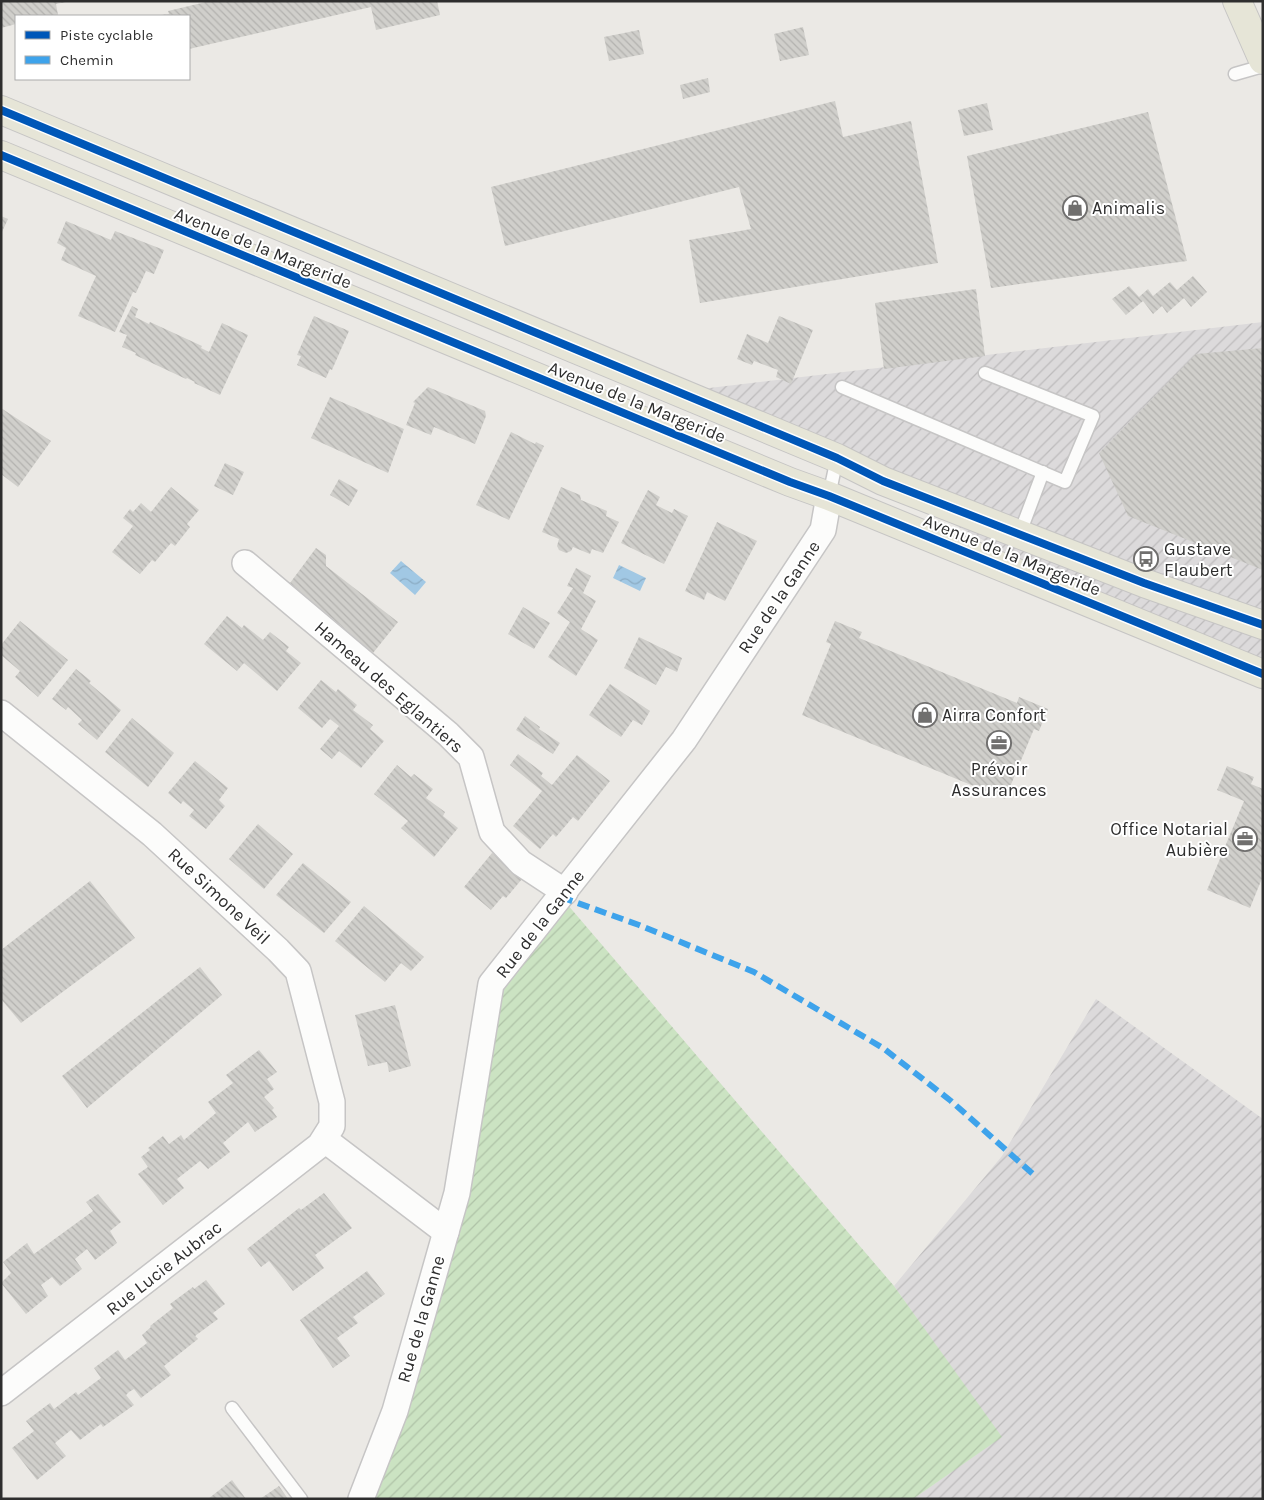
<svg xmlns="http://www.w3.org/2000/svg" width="1264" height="1500" viewBox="0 0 1264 1500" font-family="Karla,sans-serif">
  <defs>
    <pattern id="industrial-furrows" width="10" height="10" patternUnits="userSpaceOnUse" patternTransform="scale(1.25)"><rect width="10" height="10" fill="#dcdadb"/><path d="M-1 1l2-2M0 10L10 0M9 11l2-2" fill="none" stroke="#bdbbbc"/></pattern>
    <pattern id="garden-furrows" width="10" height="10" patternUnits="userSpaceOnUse" patternTransform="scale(1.25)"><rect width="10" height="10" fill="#cbe3c2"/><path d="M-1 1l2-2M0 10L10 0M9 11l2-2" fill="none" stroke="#afc3a7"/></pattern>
    <pattern id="water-waves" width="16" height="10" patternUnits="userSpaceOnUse" patternTransform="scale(1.25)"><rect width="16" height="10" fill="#a1c8e4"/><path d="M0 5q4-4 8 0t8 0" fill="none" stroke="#8bacc4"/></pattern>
    <pattern id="building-back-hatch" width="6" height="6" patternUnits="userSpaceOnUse" patternTransform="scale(1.25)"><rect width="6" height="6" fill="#d0cfcb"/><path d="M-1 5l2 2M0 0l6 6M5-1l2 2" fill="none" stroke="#b3b2af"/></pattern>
  </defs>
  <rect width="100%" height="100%" fill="#ebe9e5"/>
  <g fill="url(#industrial-furrows)">
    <path d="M1263,322V690L701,389Z"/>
    <path d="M1096,999L1263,1119V1499H913L1001,1437L894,1286L1002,1156Z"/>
  </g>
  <path fill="url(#garden-furrows)" d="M561,897L894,1286L1002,1437L913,1499H361L395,1411L491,984Z"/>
  <g fill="url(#water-waves)">
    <path d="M401,561L426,582L415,595L390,573Z"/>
    <path d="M619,565L646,578L640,591L613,578Z"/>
  </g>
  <g fill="url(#building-back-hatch)">
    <path d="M1,1H66V2L56,4L58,15L16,16V24L1,28Z"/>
    <path d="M210,1H437L440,15L376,30L371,7L189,49V16L161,15L169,14L168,11Z"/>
    <path d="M803,27L809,55L780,61L774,34Z"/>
    <path d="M639,30L644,54L609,61L604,37Z"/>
    <path d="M708,78L710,92L683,99L680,85Z"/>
    <path d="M835,101L843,137L911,121L938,263L700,303L689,240L751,229L739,187L505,246L491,187Z"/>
    <path d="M987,103L993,130L964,136L958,110Z"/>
    <path d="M1148,112L1187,261L991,288L967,156Z"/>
    <path d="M1,216L8,219L1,234Z"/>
    <path d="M66,221L111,240L115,231L164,250L154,274L146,271L136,293L133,292L115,332L78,316L96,276L61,260L66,248L57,243Z"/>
    <path d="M1193,276L1207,292L1191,307L1184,298L1167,313L1162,306L1153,314L1143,301L1126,315L1112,299L1129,286L1139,297L1148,289L1153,296L1170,282L1177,290Z"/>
    <path d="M976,289L985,356L884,369L875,303Z"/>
    <path d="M132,306L138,309L135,317L149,324L150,322L202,346L201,348L209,352L222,323L248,335L220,395L194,383L195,382L187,378L186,379L135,355L136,353L122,347L127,335L119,332Z"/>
    <path d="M314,316L349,331L332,370L330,369L326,378L297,365L301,356L297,355Z"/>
    <path d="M779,316L813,330L791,384L776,377L778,370L754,361L752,365L737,359L747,334L768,343Z"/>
    <path d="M1263,348V570L1128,516L1099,453L1196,354Z"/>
    <path d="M428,387L485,411L486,416L475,444L434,427L431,435L406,425L415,403L413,402Z"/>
    <path d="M330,397L404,429L388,473L311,438Z"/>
    <path d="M1,408L51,441L18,487L1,474Z"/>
    <path d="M511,432L535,444L536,442L544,446L509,520L476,505Z"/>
    <path d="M225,463L244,472L233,495L214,486Z"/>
    <path d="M339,479L358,490L349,506L330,495Z"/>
    <path d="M171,487L199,510L187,524L190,527L175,546L171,543L155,562L152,560L140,574L112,552L133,526L123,518L130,509L133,512L141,503L151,512Z"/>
    <path d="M561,487L580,495L581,500L607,511L606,516L619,522L603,553L592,549L590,554L573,547L571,551L566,553L559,550L557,546L559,539L542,532Z"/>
    <path d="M648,490L660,497L656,505L672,513L674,509L688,516L664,564L621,543Z"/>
    <path d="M717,522L757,541L725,601L707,592L704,600L685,591Z"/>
    <path d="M316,548L326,555V566L398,622L373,653L290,583Z"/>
    <path d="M576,568L591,576L583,593L596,601L581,629L598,640L576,676L548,657L570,622L557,613L573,588L567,586Z"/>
    <path d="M523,607L550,623L534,649L508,634Z"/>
    <path d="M227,616L242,628L244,625L263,640L270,632L289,647L286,651L301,663L277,691L244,663L237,671L204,644Z"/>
    <path d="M20,621L68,660L38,697L15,677L20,671L1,655V645Z"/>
    <path d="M835,621L862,632L859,638L1017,703L1019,697L1048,709L1039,731L1034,729L1005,799L802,715L831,644L826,642Z"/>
    <path d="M639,637L682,658L677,672L666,667L656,685L624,668Z"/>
    <path d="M76,669L91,681L89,683L121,710L97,740L78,724L82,720L68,707L66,710L52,699Z"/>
    <path d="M321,680L336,692L338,689L357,705L353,710L373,725L370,729L384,741L361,768L339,751L332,759L320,749L339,726L330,719L322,728L298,708Z"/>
    <path d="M610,684L650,711L642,725L633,720L621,737L589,715Z"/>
    <path d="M525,716L540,727L539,729L560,743L553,754L516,730Z"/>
    <path d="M132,718L174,753L148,787L105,752Z"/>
    <path d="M518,754L543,773L541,776L552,785L577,755L610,781L578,821L573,817L556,837L553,834L540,849L513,826L542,791L510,765Z"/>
    <path d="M195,761L228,788L219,800L225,806L206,829L189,816L194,810L183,801L181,804L168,793Z"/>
    <path d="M397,765L411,777L414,774L433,789L426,798L445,812L443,816L458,828L434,857L401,828L408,821L374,794Z"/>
    <path d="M1227,766L1254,777L1251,784L1263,789V876L1250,908L1207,890L1244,801L1217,790Z"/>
    <path d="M258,824L293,854L264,889L229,859Z"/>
    <path d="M492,853L522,879L506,898L503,896L491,910L464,887Z"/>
    <path d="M303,863L351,902L324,933L276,895Z"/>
    <path d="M90,881L135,938L21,1023L1,999V950Z"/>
    <path d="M364,906L424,957L411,971L401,963L385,982L335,941Z"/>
    <path d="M200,967L222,995L87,1108L62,1076Z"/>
    <path d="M395,1005L411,1066L389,1072L387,1062L368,1066L355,1015Z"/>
    <path d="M259,1050L277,1072L267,1079L274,1089L264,1097L274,1108L272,1110L277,1117L255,1132L248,1122L223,1143L230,1152L208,1169L200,1161L177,1179L184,1188L163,1205L138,1174L148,1167L141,1157L150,1150L148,1148L163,1136L169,1144L181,1135L184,1140L216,1113L208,1102L233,1083L226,1075Z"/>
    <path d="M324,1193L352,1228L315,1255L324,1268L293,1291L269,1261L261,1267L247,1249L299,1208L301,1210Z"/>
    <path d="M98,1194L121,1222L110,1231L117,1243L95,1260L87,1249L75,1259L82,1269L60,1286L52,1277L41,1285L48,1296L26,1314L1,1283L11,1273L3,1262L27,1243L34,1254L93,1211L86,1202Z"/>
    <path d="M367,1271L385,1294L353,1317L358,1323L337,1338L350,1356L333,1368L300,1320Z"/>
    <path d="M206,1280L225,1304L213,1313L218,1319L195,1336L198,1339L164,1366L171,1375L141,1398L134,1389L129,1392L126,1395L134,1405L103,1427L101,1424L80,1440L71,1430L55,1443L66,1456L37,1480L12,1448L34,1431L26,1421L50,1403L54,1409L76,1392L78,1395L101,1378L94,1368L118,1350L125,1360L147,1343L142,1335L151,1327L150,1326L173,1308L170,1304L193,1287L194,1289Z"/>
    <path d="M232,1480L246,1499H208Z"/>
    <path d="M279,1486L288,1499H260Z"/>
  </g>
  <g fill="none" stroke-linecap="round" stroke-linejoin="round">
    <defs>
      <g id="service">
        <path d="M1235,74L1263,66"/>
        <path d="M842,387L1065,482L1093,416L985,373"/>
        <path d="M829,496L837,458"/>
        <path d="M1020,533L1043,472"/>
        <path d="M232,1408L301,1499"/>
      </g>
      <g id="minor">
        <path d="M245,563L448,734L471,757L492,832L521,863L565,892"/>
        <path d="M1,713L152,834L278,950L298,971L332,1102V1126L320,1145L1,1393"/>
        <path d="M325,1140L446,1232"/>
        <path d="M361,1499L395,1411L457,1193L491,984L684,740L823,530L829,496"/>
      </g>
      <g id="primary">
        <path d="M1237,1L1263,60"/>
        <path d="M1,110L837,458L883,481L1144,583L1263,625"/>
        <path d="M1,155L790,482L829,496L1263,674"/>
      </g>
    </defs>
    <use href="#service" stroke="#c6c5c5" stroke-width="15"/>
    <use href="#minor" stroke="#c6c5c5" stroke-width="28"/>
    <use href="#primary" stroke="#c6c5c4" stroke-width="30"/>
    <use href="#service" stroke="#fcfcfb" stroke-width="12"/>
    <use href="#minor" stroke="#fcfcfb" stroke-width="25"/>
    <use href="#primary" stroke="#e6e5d7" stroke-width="28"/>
    <path stroke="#3ea3eb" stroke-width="6" stroke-dasharray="12 6" stroke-linecap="butt" d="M561,897L639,925L754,972L883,1048L951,1101L1033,1174"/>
    <defs>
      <g id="cycleway">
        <path d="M1,110L837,458L883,481L1144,583L1263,625"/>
        <path d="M1,155L790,482L829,496L1263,674"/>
      </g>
    </defs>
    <use href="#cycleway" stroke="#fff" stroke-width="11"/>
    <use href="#cycleway" stroke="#0057b8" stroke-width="8"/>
  </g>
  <defs>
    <symbol id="shop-ring" viewBox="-11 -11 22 22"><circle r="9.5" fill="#fff" stroke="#706f6e" stroke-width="1.5"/><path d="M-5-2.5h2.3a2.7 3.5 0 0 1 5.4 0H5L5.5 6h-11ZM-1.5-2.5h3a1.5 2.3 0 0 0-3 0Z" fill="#706f6e"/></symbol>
    <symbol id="bus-ring" viewBox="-11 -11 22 22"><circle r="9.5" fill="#fff" stroke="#706f6e" stroke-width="1.5"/><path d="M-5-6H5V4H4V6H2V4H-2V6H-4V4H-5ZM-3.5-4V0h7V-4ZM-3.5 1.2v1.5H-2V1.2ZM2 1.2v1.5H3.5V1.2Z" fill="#706f6e"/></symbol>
    <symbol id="office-ring" viewBox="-11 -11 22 22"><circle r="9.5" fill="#fff" stroke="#706f6e" stroke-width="1.5"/><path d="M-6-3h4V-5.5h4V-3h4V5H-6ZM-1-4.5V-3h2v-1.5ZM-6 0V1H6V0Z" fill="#706f6e"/></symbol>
  </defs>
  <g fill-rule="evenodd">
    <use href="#shop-ring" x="1061" y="194" width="28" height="28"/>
    <use href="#bus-ring" x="1132" y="545" width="28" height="28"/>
    <use href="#shop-ring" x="911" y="701" width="28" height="28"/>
    <use href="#office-ring" x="985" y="729" width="28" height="28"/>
    <use href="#office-ring" x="1231" y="825" width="28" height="28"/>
  </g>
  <g text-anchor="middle" stroke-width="4" stroke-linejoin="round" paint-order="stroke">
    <g font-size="18" fill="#2e2e2e" stroke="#fff" text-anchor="start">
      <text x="1092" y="214">Animalis</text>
      <text x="1164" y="555">Gustave<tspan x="1164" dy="21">Flaubert</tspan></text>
      <text x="942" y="721">Airra Confort</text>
      <text x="999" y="775" text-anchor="middle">Prévoir<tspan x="999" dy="21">Assurances</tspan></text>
      <text x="1228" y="835" text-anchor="end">Office Notarial<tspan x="1228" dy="21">Aubière</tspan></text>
    </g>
    <g font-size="18" fill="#2e2e2e" stroke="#fff">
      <text transform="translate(263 248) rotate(22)" y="6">Avenue de la Margeride</text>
      <text transform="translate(637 402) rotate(22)" y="6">Avenue de la Margeride</text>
      <text transform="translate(1012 555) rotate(22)" y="6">Avenue de la Margeride</text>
      <text transform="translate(779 597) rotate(-56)" y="6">Rue de la Ganne</text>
      <text transform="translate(389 687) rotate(41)" y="6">Hameau des Eglantiers</text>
      <text transform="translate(219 896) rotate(43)" y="6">Rue Simone Veil</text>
      <text transform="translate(540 924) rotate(-52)" y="6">Rue de la Ganne</text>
      <text transform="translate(164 1268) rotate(-38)" y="6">Rue Lucie Aubrac</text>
      <text transform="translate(421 1319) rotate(-74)" y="6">Rue de la Ganne</text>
    </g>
  </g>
  <rect width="1264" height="1500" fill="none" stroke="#2e2e2e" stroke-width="5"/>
  <rect x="15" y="15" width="175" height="65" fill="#ffffff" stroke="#ababab"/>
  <rect x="25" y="31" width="25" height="8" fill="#0057b8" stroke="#ababab"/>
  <text x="60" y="40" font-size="15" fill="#2e2e2e">Piste cyclable</text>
  <rect x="25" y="56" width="25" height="8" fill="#3ea3eb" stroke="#ababab"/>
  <text x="60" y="65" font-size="15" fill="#2e2e2e">Chemin</text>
</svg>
